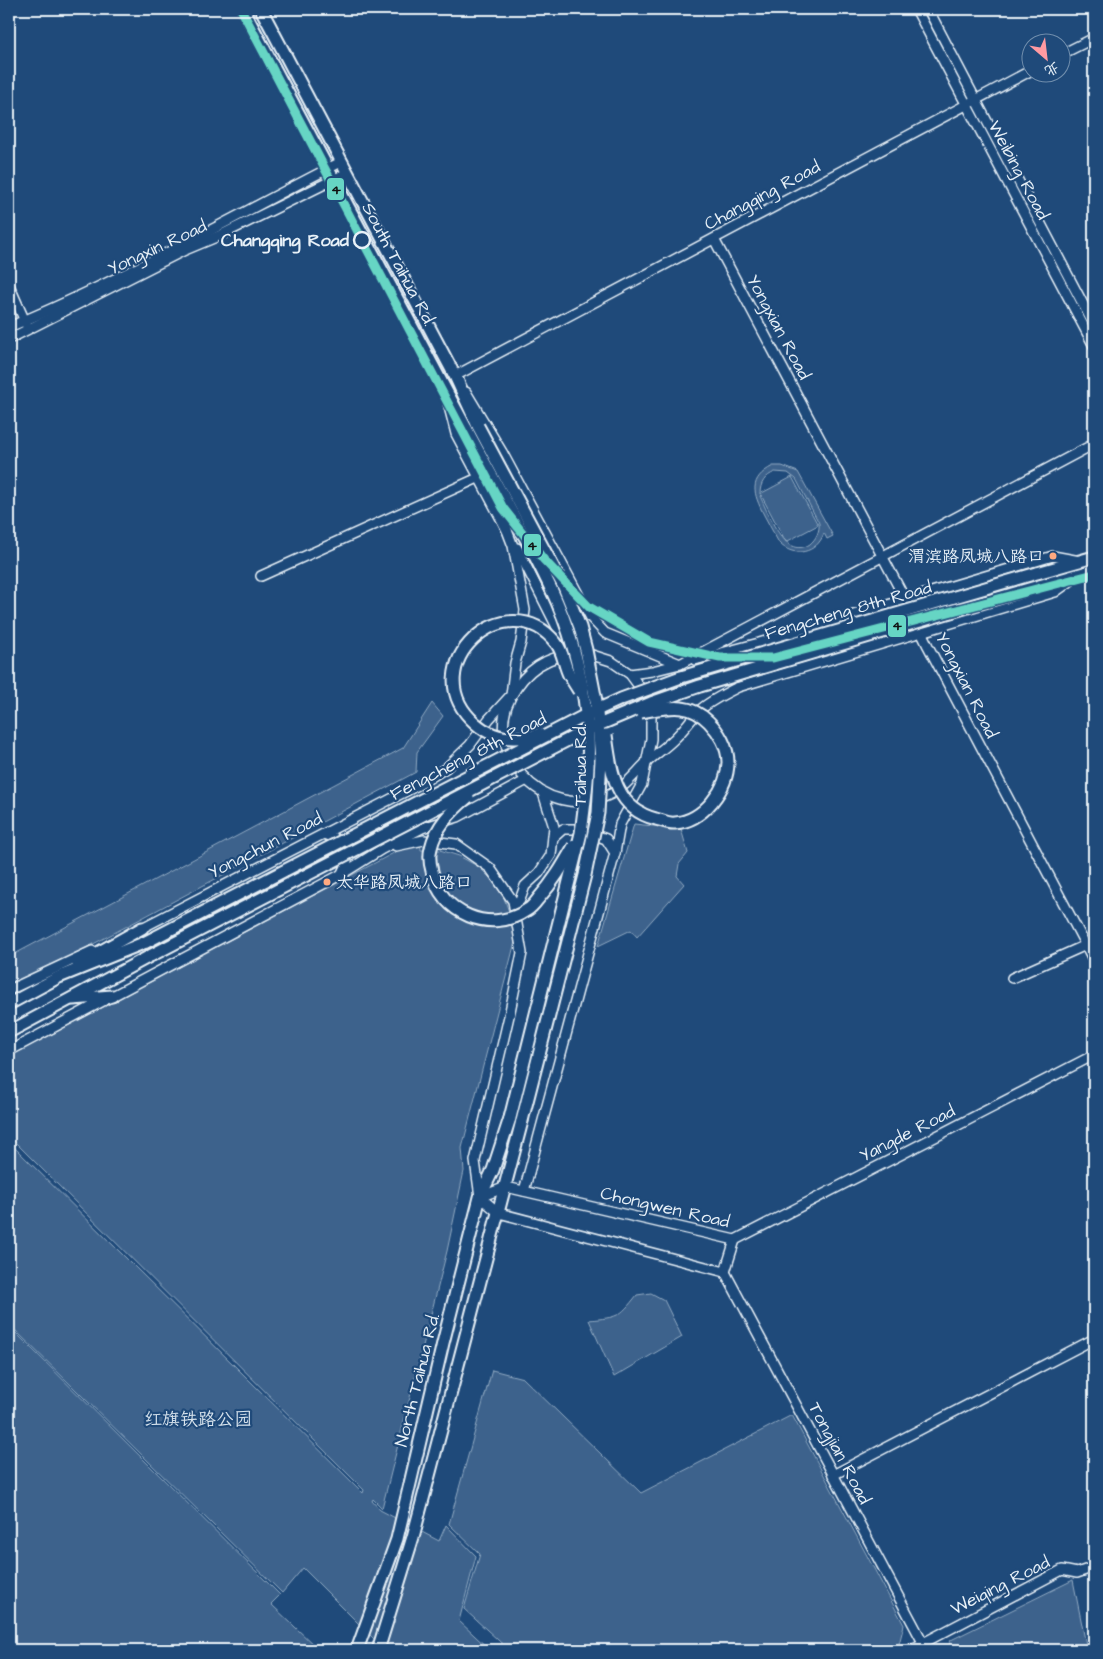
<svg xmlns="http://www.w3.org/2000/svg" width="1103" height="1659" viewBox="0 0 1103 1659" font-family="'Architects Daughter','LXGW WenKai TC',sans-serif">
  <rect width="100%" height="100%" fill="#1f4a7a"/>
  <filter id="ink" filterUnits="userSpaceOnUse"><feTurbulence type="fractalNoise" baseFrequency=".02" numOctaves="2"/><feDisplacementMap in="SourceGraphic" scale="10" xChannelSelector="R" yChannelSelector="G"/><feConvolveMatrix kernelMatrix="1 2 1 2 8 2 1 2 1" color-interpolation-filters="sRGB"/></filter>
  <g filter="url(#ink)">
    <g fill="#3c628c" stroke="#92aac2" fill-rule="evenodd">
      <path d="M773,466H782L798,472L833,536L827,539L824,533C817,554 793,558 779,543C774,534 769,524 764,515C753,493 748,479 773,466ZM775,472L788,473L796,479L819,523C820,531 816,539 810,544C785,561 768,513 760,496L761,495L786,542L818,525L792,477L760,494C760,483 765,476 775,472Z"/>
      <path d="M432,703L443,716L417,752L416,772L9,989V957L403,748Z"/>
      <path d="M634,824L681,829L688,853L679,864L677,876L684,884L637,937L631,930L598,946Z"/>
      <path d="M420,839L421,850H440L459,856L479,867L491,879L504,898L517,934L462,1148L464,1171L447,1251L382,1508L373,1499L372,1501L380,1510L439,1541L446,1525L476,1556L459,1621L490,1650H385L303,1568L282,1593L9,1324V1142L363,1493L364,1490L9,1136V1057Z"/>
      <path d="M651,1293L664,1300L682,1337L614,1377L589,1320C618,1317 619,1318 637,1295Z"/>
      <path d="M9,1326L280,1595L271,1604L319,1650H9Z"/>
      <path d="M492,1370L523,1378L641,1493L792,1415L904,1625L899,1644L886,1650H509L464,1609L480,1554L449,1524Z"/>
      <path d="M1073,1580L1087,1650H947L951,1640Z"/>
    </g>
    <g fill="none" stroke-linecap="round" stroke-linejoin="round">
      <defs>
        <g id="minor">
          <path d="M916,9L1094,346"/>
          <path d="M928,9L1094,325"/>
          <path d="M1060,55L1094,38"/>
          <path d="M714,239L905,599L928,646L1094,961"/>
          <path d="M9,285L27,326"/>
          <path d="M9,327C123,280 231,218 341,162"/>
          <path d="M9,339L185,250L221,235L347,173"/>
          <path d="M459,381L455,376L1030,71"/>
          <path d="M466,392L502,452L591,618L605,633L680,664L1094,444"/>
          <path d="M447,399L456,434L507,530"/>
          <path d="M517,548L559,631L566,654"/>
          <path d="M261,576L478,478"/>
          <path d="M567,654C560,657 552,658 545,662C534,667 524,677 517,687C473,747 544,827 611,794C625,787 634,775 645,764C654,755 665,748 674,739C683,731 690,720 699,711C709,701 725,694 738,687L1055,592L1076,577"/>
          <path d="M695,660L759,643L1053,556L1080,561"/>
          <path d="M630,674L652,671L680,664"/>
          <path d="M324,834L334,838L347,862L342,873"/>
          <path d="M553,838L563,829H579L606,839L615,853"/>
          <path d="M396,846L424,840L456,844L490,868L513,901L522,953L509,1016L475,1161L480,1197"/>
          <path d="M518,910V905L525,886L539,873L551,855L554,827L543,793"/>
          <path d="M138,930L420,784L446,768L470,745L489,719L511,695L515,663L521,642L525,610L513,546L505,525"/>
          <path d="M1012,978L1086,945"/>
          <path d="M9,990L92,951"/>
          <path d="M9,1051L342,874L382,849L422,828L458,817L527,780"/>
          <path d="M524,1191L615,853L620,824L642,784L651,739V715L644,693L630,674L611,661L589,654H582"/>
          <path d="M480,1197L499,1213L725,1272L735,1240"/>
          <path d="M480,1197L506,1187L735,1240"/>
          <path d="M735,1240L1094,1055"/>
          <path d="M725,1272L927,1650"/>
          <path d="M833,1475L1094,1339"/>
          <path d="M910,1650L1062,1570L1077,1573L1094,1567"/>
        </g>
        <g id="major">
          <path d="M243,9L467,430"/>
          <path d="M261,9L455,376L478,426"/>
          <path d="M1037,573L1094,557"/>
          <path d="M1039,586L1094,570"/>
          <path d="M78,964L142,928"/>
          <path d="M73,999L112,996"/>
          <path d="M9,1004L59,977L146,942"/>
          <path d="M9,1032L152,955"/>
          <path d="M357,1650L397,1539L443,1343L480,1197L493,1170L510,1118"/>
          <path d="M378,1650L413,1537L522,1121"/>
        </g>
      </defs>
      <use href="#minor" stroke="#e8f1f8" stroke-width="12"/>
      <use href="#major" stroke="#e8f1f8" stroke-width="15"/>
      <use href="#minor" stroke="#1f4a7a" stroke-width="9"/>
      <use href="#major" stroke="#1f4a7a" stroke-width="11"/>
      <defs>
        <g id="major-bridge">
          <path d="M478,426L564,587L580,627L586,650L596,701L601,759L598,813L585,875L522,1121"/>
          <path d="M467,430C497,487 531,543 557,602C575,644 585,690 588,735C590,768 585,801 581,833L510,1118"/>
          <path d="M539,734C516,741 494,740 475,723C412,667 507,581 556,643C563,651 564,665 569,675C572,680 576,686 579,691"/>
          <path d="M606,735C611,771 615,809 656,819C661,820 669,824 675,823C703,821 728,789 728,762C728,747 719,732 709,722C702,715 692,709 682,708C669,706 654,710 641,712"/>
          <path d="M468,797C452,810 436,826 431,848C429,855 430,864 432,871C440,914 491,935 527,910C531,908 535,903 538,899C554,881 562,867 574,846"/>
          <path d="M146,942L590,713L621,699L681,677L1037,573"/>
          <path d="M152,955L589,729L651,703L700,686L1039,586"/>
        </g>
      </defs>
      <use href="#major-bridge" stroke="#e8f1f8" stroke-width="15" stroke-linecap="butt"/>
      <use href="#major-bridge" stroke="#1f4a7a" stroke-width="11"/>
      <defs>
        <path id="metro-1" d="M241,9L503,508L544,560L589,607L649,642L720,658H773L1094,574"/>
      </defs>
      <use href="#metro-1" stroke="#1f4a7a" stroke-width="12"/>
      <use href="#metro-1" stroke="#66d5c4" stroke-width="9"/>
    </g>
  </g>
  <circle fill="#1f4a7a" stroke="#e8f1f8" stroke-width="2.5" cx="362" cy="240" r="8"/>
  <g fill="#ffa980" stroke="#1f4a7a" stroke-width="2">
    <circle cx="1053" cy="556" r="4.5"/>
    <circle cx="327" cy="882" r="4.5"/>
  </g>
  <g text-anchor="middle" stroke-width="4.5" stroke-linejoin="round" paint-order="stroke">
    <g font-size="17" fill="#e8f1f8" stroke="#1f4a7a" text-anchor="end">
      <text x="1044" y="562">渭滨路凤城八路口</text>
      <text x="336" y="888" text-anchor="start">太华路凤城八路口</text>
    </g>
    <g font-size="18" fill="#e8f1f8" stroke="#1f4a7a">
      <text transform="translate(1019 170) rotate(62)" y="6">Weibing Road</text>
      <text transform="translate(762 195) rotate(-28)" y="6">Changqing Road</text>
      <text transform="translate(157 247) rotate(-25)" y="6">Yongxin Road</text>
      <text transform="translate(399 264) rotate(62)" y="6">South Taihua Rd.</text>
      <text transform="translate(779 327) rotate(62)" y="6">Yongxian Road</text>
      <text transform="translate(848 610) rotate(-16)" y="6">Fengcheng 8th Road</text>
      <text transform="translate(967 685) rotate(63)" y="6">Yongxian Road</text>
      <text transform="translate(468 756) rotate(-27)" y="6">Fengcheng 8th Road</text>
      <text transform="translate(580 765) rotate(-90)" y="6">Taihua Rd.</text>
      <text transform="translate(265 845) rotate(-27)" y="6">Yongchun Road</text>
      <text transform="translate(907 1133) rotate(-27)" y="6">Yangde Road</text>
      <text transform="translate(665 1207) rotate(13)" y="6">Chongwen Road</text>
      <text transform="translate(417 1380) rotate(-76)" y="6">North Taihua Rd.</text>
      <text transform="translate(840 1453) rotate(62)" y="6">Tongjian Road</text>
      <text transform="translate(1000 1585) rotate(-27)" y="6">Weiqing Road</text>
    </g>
    <g font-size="18" font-weight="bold" fill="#e8f1f8" stroke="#1f4a7a" text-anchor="end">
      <text x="349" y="246">Changqing Road</text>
    </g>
    <g font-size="18" fill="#d7e3ed" stroke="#1f4a7a">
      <text x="198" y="1425">红旗铁路公园</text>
    </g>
  </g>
  <g stroke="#1f4a7a" stroke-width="2">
    <rect x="326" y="177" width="19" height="24" rx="5" fill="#66d5c4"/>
    <rect x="523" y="533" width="19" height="24" rx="5" fill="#66d5c4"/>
    <rect x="887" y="614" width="20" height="24" rx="5" fill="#66d5c4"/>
  </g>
  <g font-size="14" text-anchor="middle" font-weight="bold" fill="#111">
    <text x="336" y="194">4</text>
    <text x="532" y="550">4</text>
    <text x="897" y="630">4</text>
  </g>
  <rect width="1103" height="1659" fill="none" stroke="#1f4a7a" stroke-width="30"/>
  <rect x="15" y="15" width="1073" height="1629" fill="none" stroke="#e8f1f8" stroke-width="2" filter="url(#ink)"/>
  <g transform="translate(1046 58) rotate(152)"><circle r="24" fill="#1f4a7a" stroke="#6f8dac"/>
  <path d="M0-4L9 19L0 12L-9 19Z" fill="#ff9aa2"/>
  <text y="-8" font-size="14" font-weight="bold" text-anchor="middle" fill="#e8f1f8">北</text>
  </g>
</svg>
